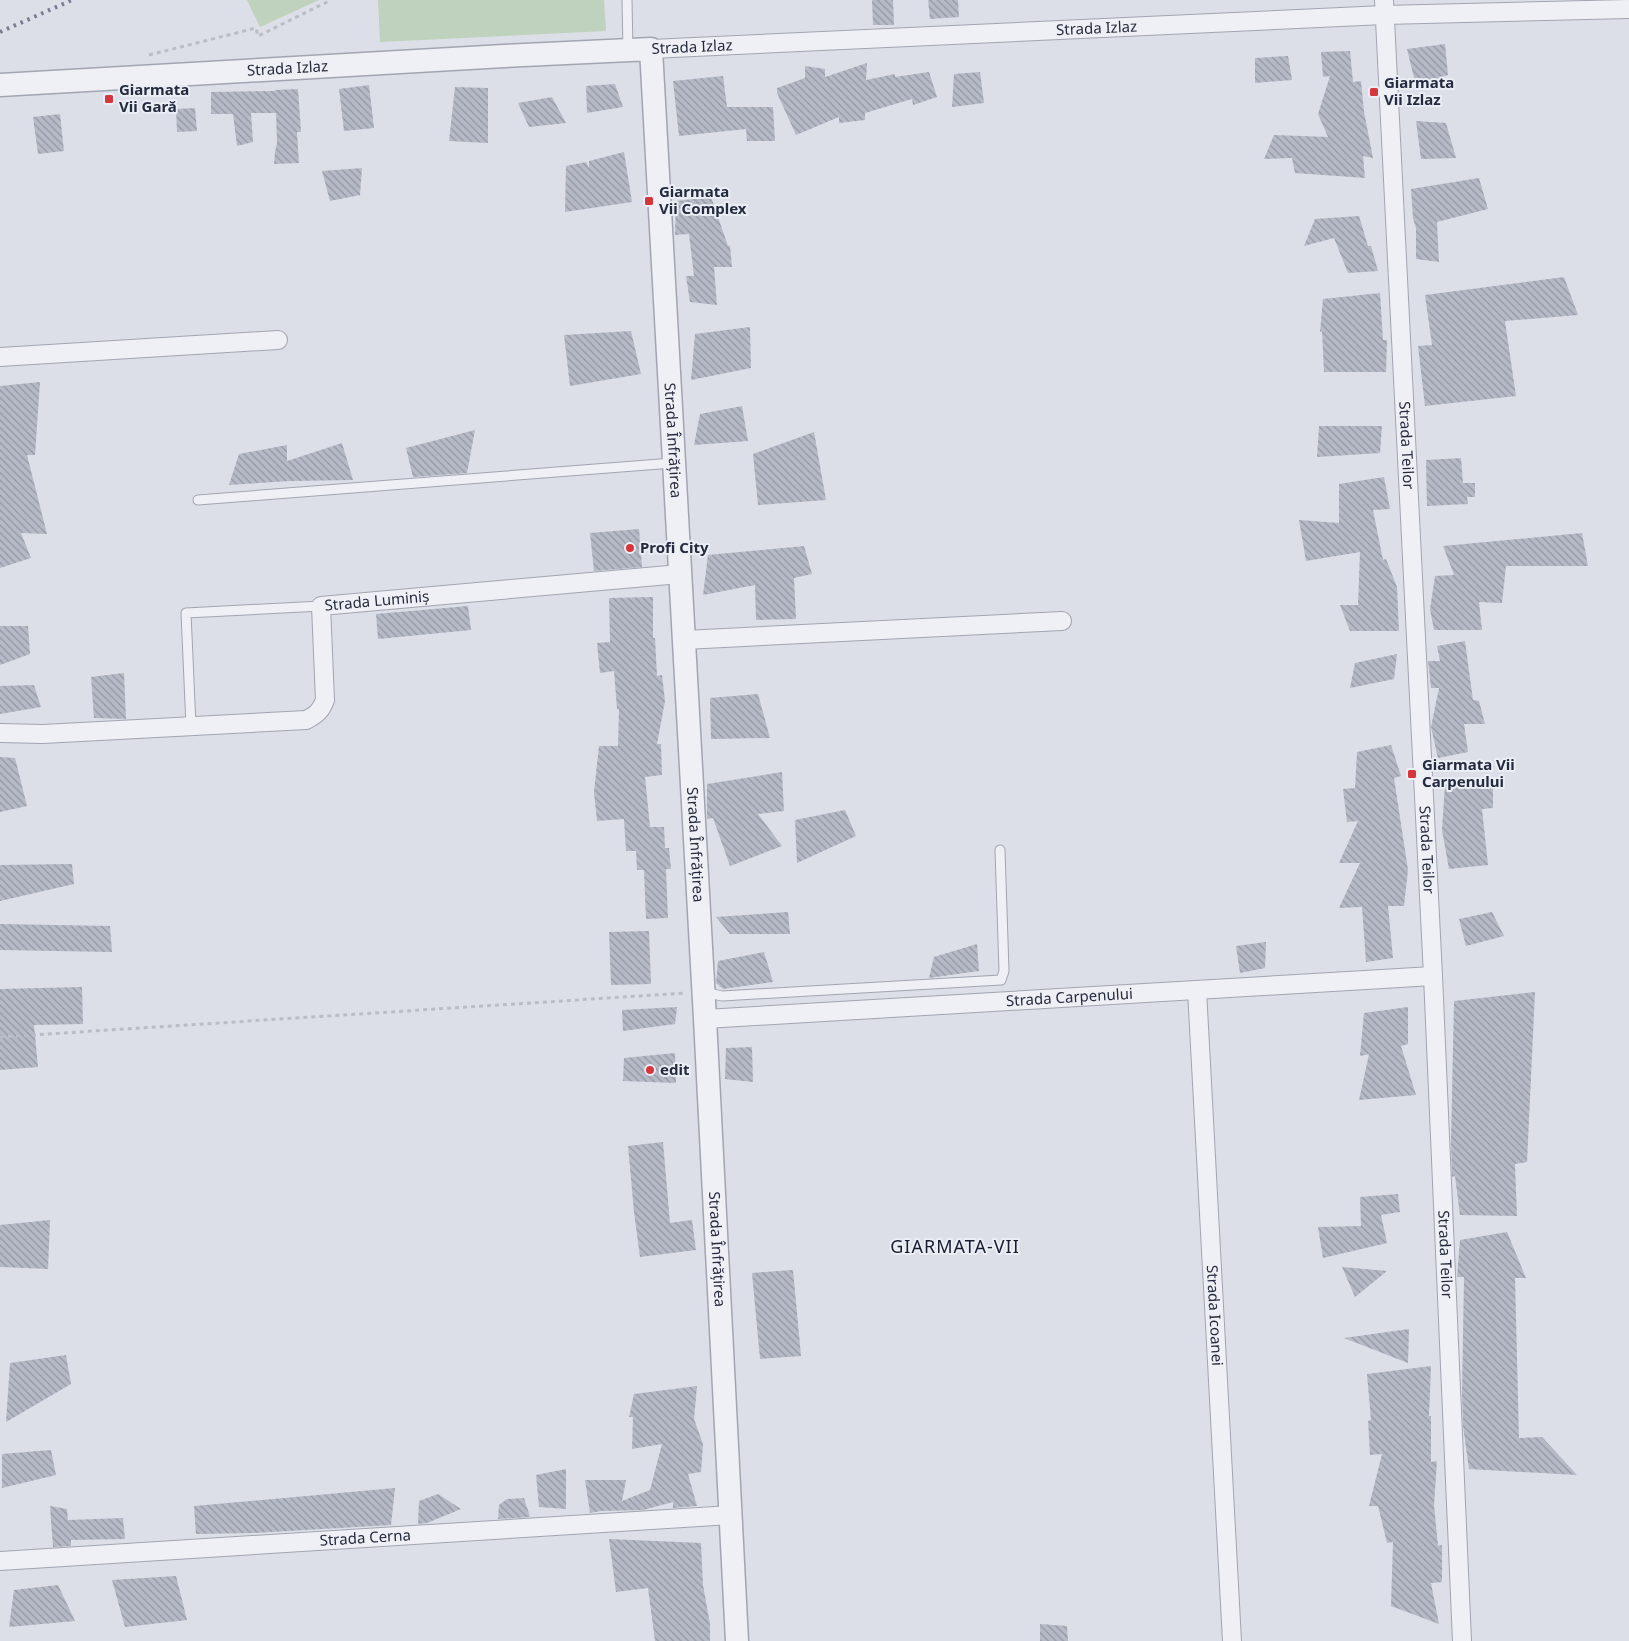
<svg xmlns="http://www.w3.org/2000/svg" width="1629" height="1641" viewBox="0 0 1629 1641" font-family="'Noto Sans',sans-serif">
  <defs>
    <pattern id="building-back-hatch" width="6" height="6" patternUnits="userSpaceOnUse" patternTransform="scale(1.25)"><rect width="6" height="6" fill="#b6bac7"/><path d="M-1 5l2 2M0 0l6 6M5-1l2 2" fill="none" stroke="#9497a3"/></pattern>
  </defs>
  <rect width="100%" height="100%" fill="#dcdfe7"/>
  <g fill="#bfd2bd">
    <path d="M247,0H319L260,27Z"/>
    <path d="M378,0H604L606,31L380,42Z"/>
  </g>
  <g fill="url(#building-back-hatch)">
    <path d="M872,0H893L894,25H873Z"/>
    <path d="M928,0H958L959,17L930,19Z"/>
    <path d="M1445,44L1448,75L1416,86L1407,49Z"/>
    <path d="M1350,51L1353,82L1361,81L1364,112L1373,158L1363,156L1365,178L1295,173L1292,158L1264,159L1274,135L1328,137L1318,114L1330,76L1323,77L1321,52Z"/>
    <path d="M1288,56L1292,80L1255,83V58Z"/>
    <path d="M867,63L866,80L895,74V77L929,72L937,97L913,105L912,99L865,113V120L839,123V117L796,135L777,93V88L805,78V66L825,69V77Z"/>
    <path d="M980,72L984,103L952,107L954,74Z"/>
    <path d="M723,76L727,107H773L775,141H747L746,129L679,136L673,81Z"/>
    <path d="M615,84L623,107L587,113L586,86Z"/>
    <path d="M369,85L374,128L344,131L339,89Z"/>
    <path d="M455,87L488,88V143L449,141Z"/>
    <path d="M298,89L301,132H297L299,163L274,164L275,152L277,143L276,113H251L253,142L237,146L233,114H211V92L275,91V90Z"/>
    <path d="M552,97L566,123L529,127L518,103Z"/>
    <path d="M195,108L197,131L177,132L176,109Z"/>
    <path d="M60,114L64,151L38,154L33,117Z"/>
    <path d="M1416,121L1446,123L1456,158L1421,159Z"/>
    <path d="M624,152L632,202L565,212L566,166L586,162L589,168V161Z"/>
    <path d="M362,168L360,195L330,201L322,171Z"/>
    <path d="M1479,178L1488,209L1437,222L1439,262L1416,259V228L1413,218L1411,189Z"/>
    <path d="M711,197L728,246H730L732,267H714L717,305L690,302L686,276H694L689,234L675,235L676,201Z"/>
    <path d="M1359,216L1368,246H1371L1378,271L1348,273L1334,238L1304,246L1315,219Z"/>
    <path d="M1564,277L1578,315L1505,321L1516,396L1425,406L1418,346L1432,345L1425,295Z"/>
    <path d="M1380,293L1383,340H1387L1386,372H1324L1322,331L1320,332L1323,299Z"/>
    <path d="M750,327L751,368L691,380L695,334Z"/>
    <path d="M631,331L641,374L570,386L564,335Z"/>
    <path d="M40,382L35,455H27L47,534L21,533L31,558L0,568V386Z"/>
    <path d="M742,406L748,441L694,445L700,414Z"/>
    <path d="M1319,426H1382L1380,453L1317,457Z"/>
    <path d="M475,430L467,473L413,477L406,448Z"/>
    <path d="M814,432L826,500L758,505L753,454Z"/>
    <path d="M342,443L353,480L290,481L229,485L239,454L287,445V461Z"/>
    <path d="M1461,458L1463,483H1475V497H1467L1468,504L1427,506L1426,460Z"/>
    <path d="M1384,477L1390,509L1373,510L1383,560L1386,559L1397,587L1399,631H1350L1340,605H1358L1360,552L1306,561L1299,520L1339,523V484Z"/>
    <path d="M639,529L642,567L594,571L590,533Z"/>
    <path d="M1582,533L1588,566H1506L1502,603L1479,602L1482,630H1434L1430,609L1435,576L1454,575L1443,546Z"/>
    <path d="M804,546L812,574L794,578L796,619L756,620L755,585L703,595L708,555Z"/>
    <path d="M653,597V638H655L657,676L662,675L665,701L657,744H661L662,775L645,777L650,827H664L665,848H669L671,869H666L668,918L646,919L644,870H637L636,851H626L624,819L597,821L594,792L599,746H618L619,709H617L614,671L600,673L597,643L610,642L609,598Z"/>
    <path d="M468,606L471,630L378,639L376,614Z"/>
    <path d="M0,626H28L30,654L0,665Z"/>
    <path d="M1465,641L1473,700L1479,701L1485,724H1464L1468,752L1438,758L1431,727L1439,688H1431L1428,661H1440L1437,646Z"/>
    <path d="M1397,654L1394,679L1350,688L1355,663Z"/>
    <path d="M124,673L126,719L94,718L91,677Z"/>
    <path d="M34,685L41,707L0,714V686Z"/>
    <path d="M758,694L770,738L711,739L710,698Z"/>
    <path d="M1391,745L1401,776L1394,778L1408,870L1404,906H1388L1393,958L1366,962L1362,907L1339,908L1360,863H1339L1358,821L1347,822L1343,789L1355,788L1357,752Z"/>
    <path d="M0,757L15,758L27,806L0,812Z"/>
    <path d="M782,772L784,811L758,814L782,846L730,866L713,818L707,819V784Z"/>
    <path d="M1445,784H1493V808L1482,809L1488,865L1449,869L1442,830Z"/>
    <path d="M845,810L856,836L797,863L795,820Z"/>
    <path d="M72,864L74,884L0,901V865Z"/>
    <path d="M788,912L790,934H730L716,917Z"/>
    <path d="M1492,912L1504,936L1466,946L1459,919Z"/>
    <path d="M0,924L110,926L112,952L0,950Z"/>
    <path d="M649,931L651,984L611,985L609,932Z"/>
    <path d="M1266,942L1265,968L1240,973L1236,946Z"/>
    <path d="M977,944L979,971L929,978L934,957Z"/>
    <path d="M764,952L773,982L723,989L716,983L718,961Z"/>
    <path d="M82,987L83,1024L34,1025L38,1067L0,1070V989Z"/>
    <path d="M1535,992L1527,1162L1515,1164L1517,1216L1460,1215L1455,1176L1452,1177L1451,1141L1454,1001Z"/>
    <path d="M677,1007L675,1024L623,1031L622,1010Z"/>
    <path d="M1408,1007V1044L1401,1046L1416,1095L1359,1100L1369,1054L1360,1056L1364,1013Z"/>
    <path d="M752,1047L753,1082L725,1079L726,1048Z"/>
    <path d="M675,1053L676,1083L623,1081L624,1058Z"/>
    <path d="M663,1142L670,1223L692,1220L696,1250L640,1257L634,1212L628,1146Z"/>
    <path d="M1398,1194L1400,1212L1381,1215L1387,1243L1323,1258L1318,1227L1361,1226L1360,1197Z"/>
    <path d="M50,1220L48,1269L0,1267V1225Z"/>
    <path d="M1507,1232L1526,1278H1515L1519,1438L1542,1437L1577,1475L1469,1469L1463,1426L1462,1392L1464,1277H1457L1460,1240Z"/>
    <path d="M1342,1267L1387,1271L1355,1297Z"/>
    <path d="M793,1270L801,1356L760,1359L752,1273Z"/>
    <path d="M1409,1329L1408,1363L1344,1338Z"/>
    <path d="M66,1355L71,1384L6,1422L10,1363Z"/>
    <path d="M1431,1366L1429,1416H1431V1462L1437,1461L1434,1505L1438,1546L1442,1545V1582L1431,1583L1439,1624L1391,1606L1393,1542L1387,1543L1378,1506H1369L1382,1454L1370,1455L1368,1421L1371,1420L1367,1374Z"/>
    <path d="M697,1386L694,1419L703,1444L701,1472L688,1474L697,1506L673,1508V1502L643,1510L601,1511L590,1513L585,1480H626L622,1501L650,1490L662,1444L632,1449L633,1417H629L634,1394Z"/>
    <path d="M51,1450L56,1475L2,1488V1454Z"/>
    <path d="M566,1469V1509L539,1507L536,1475Z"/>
    <path d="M395,1488L391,1525L253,1533L196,1534L194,1506Z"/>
    <path d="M438,1494L461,1509L427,1523L418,1524L419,1501Z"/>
    <path d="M524,1498L530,1517L498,1519L499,1505L507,1499Z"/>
    <path d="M50,1506L67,1509L68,1520L123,1518L125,1539L71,1540V1546L53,1547Z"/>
    <path d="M609,1539L701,1543L703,1585L710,1624V1641H655L648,1588L616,1592Z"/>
    <path d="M176,1576L187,1620L125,1627L112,1580Z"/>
    <path d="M58,1585L75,1621L9,1627L14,1590Z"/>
    <path d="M1040,1624L1067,1626L1068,1641H1040Z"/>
  </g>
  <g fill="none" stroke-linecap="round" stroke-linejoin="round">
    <defs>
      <g id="service">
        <path d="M627,0L628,50"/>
        <path d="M198,500L673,463"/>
        <path d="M191,726L186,613L321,606"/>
        <path d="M704,992L722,996L1001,980L1004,971L1000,850"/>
      </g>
      <g id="minor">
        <path id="s1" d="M1384,0L1433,976L1462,1641"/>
        <path id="s2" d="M651,49L1384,15L1629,9"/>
        <path d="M0,357L278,340"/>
        <path d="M684,640L1062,621"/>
        <path id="s3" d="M0,733L43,734L306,720C316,715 321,711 325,700L321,606L680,574"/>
        <path id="s4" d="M1197,990L1232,1641"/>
        <path id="s5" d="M705,1019L1433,976"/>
        <path id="s6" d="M0,1561L731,1515"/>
      </g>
      <g id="tertiary">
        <path id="s7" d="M0,85L504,56L651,49L705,1019L737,1641"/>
      </g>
    </defs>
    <use href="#service" stroke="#a1a5b1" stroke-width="11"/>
    <use href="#minor" stroke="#a1a5b1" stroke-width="20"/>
    <use href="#tertiary" stroke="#a1a5b1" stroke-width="25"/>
    <g stroke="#babdc5" stroke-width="3" stroke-dasharray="4 4" stroke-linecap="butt">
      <path d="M149,55L256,28L258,36L331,0"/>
      <path d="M0,1037L686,993"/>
    </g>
    <use href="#service" stroke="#eff0f5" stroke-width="9"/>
    <use href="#minor" stroke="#eff0f5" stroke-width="18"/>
    <use href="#tertiary" stroke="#eff0f5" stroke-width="22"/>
    <path stroke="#757c92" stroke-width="4" stroke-dasharray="2.5 5" stroke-linecap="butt" d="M0,32L72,0"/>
  </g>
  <g fill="#d6373c" stroke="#ebeef5" stroke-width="2">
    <rect x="1369" y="87" width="10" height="10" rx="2.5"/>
    <rect x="104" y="94" width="10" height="10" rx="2.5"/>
    <rect x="644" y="196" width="10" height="10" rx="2.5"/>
    <circle cx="630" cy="548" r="5"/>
    <rect x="1407" y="769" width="10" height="10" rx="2.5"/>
    <circle cx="650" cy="1070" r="5"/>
  </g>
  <g text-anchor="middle" stroke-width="4" stroke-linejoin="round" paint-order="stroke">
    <g font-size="15" fill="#252b3e" stroke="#ebeef5">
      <text dy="5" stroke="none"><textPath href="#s2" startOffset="446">Strada Izlaz</textPath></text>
      <text dy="5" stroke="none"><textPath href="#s2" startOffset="41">Strada Izlaz</textPath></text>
      <text dy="5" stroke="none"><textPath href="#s7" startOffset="288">Strada Izlaz</textPath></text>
      <text dy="5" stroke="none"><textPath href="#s7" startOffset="1044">Strada Înfrățirea</textPath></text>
      <text dy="5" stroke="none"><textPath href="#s1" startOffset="446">Strada Teilor</textPath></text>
      <text dy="5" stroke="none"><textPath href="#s3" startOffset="485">Strada Luminiș</textPath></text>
      <text dy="5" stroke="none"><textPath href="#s7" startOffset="1449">Strada Înfrățirea</textPath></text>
      <text dy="5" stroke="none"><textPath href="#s1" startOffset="851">Strada Teilor</textPath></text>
      <text dy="5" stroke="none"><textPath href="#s5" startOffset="365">Strada Carpenului</textPath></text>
      <text dy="5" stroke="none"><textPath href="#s7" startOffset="1854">Strada Înfrățirea</textPath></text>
      <text dy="5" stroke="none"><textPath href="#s1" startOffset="1256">Strada Teilor</textPath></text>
      <text dy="5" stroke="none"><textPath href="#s4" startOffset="326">Strada Icoanei</textPath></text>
      <text dy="5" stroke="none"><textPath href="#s6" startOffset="366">Strada Cerna</textPath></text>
    </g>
    <g font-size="15" font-weight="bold" fill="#252b3e" stroke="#ebeef5" text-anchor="start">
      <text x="1384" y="88">Giarmata<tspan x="1384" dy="17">Vii Izlaz</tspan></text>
      <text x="119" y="95">Giarmata<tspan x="119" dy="17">Vii Gară</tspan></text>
      <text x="659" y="197">Giarmata<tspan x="659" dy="17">Vii Complex</tspan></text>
      <text x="640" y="553">Profi City</text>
      <text x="1422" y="770">Giarmata Vii<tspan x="1422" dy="17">Carpenului</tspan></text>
      <text x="660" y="1075">edit</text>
    </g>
    <g font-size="18" letter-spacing="1" fill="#171d2f" stroke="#ebeef5">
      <text x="955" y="1253">GIARMATA-VII</text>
    </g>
  </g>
</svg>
